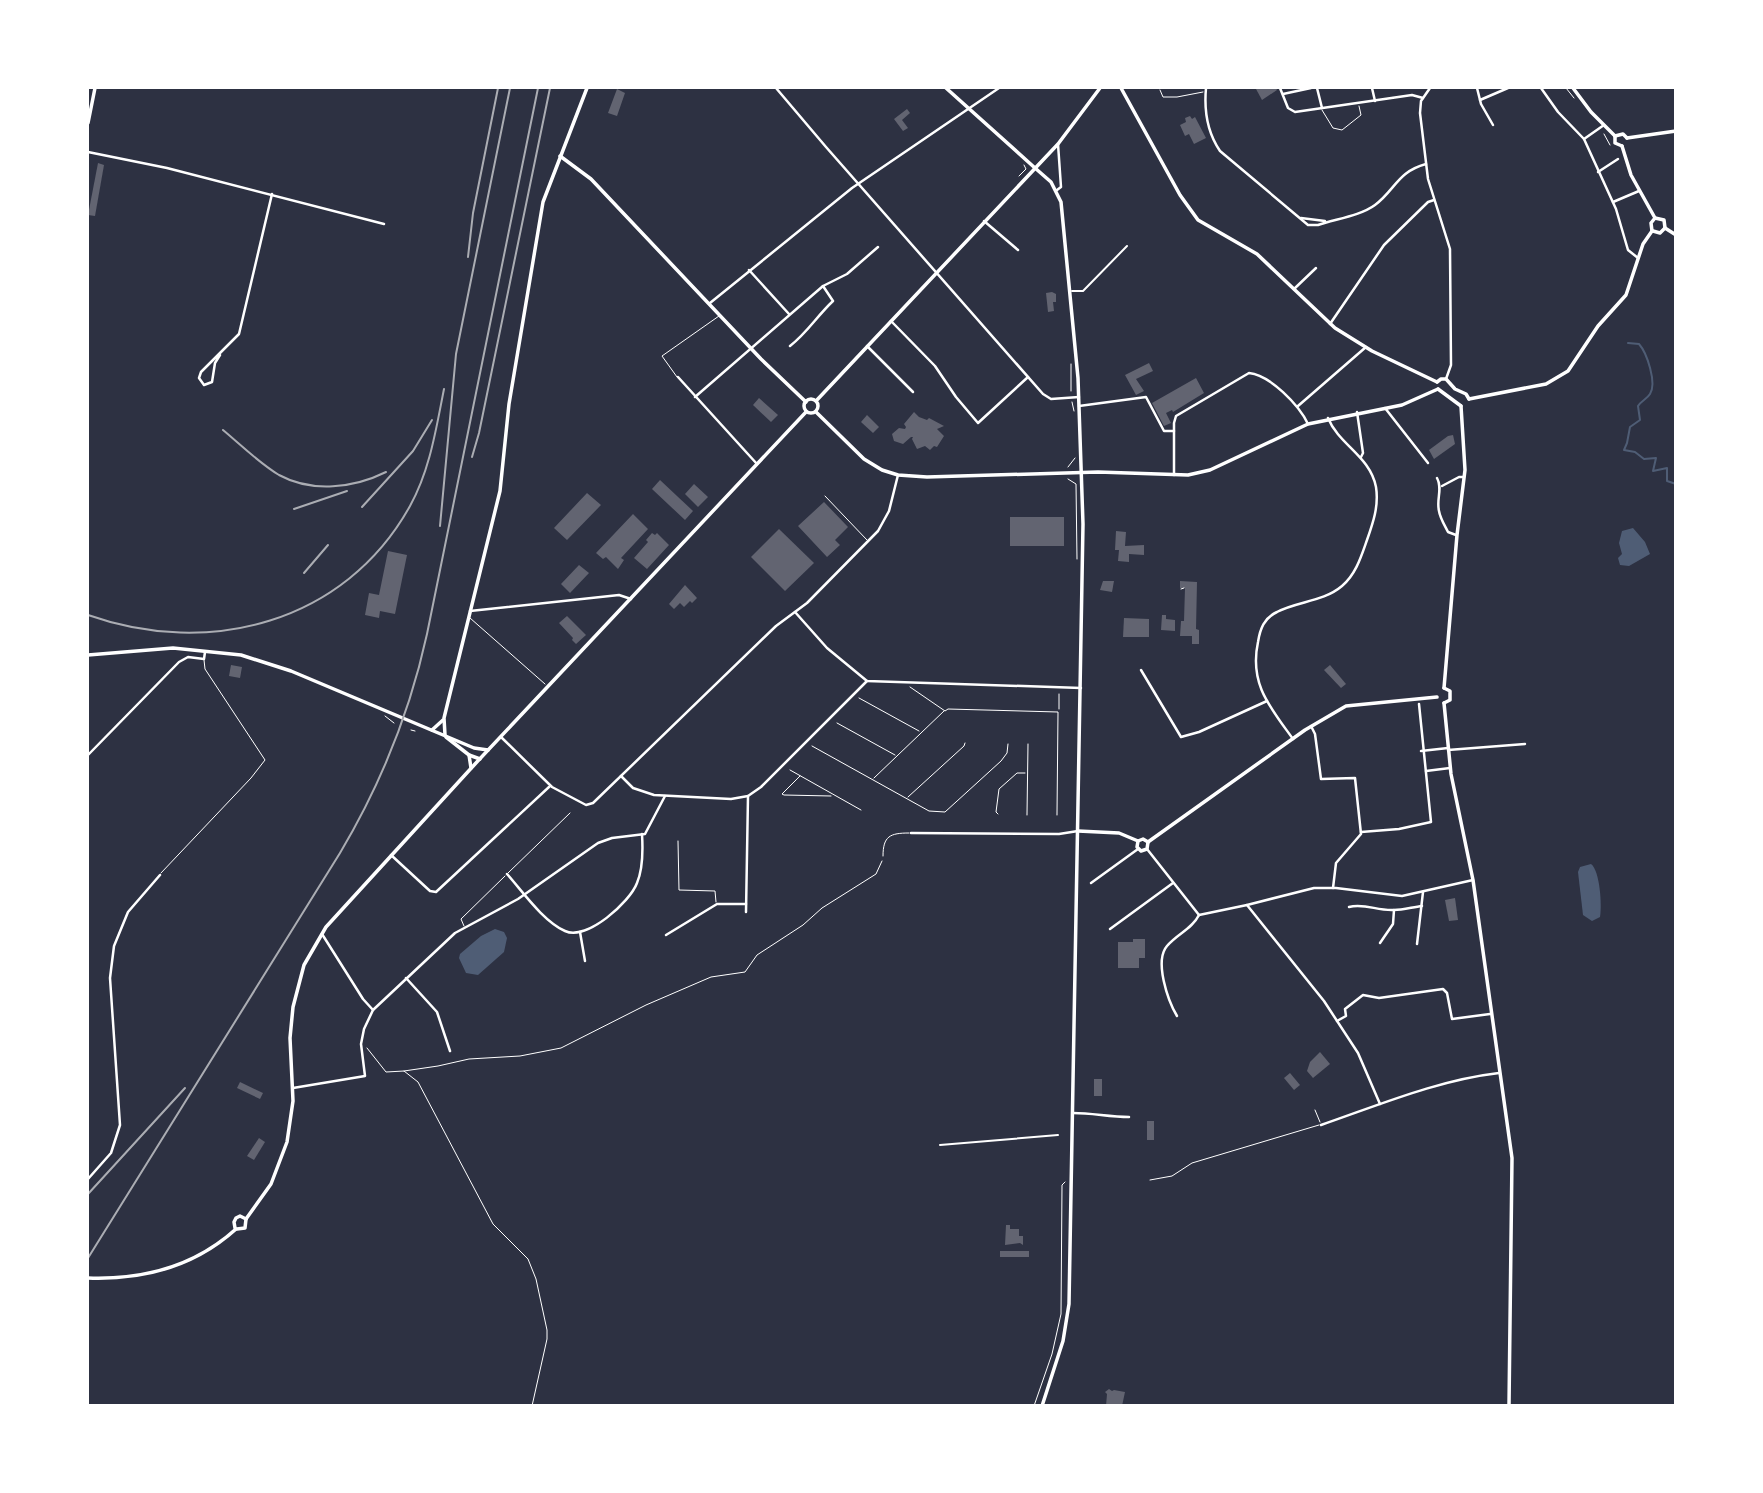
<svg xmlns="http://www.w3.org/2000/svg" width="1763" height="1493" viewBox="0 0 1763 1493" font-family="Poppins,sans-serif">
  <rect width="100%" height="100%" fill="#2d3142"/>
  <g fill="#4f5d75">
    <path d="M1633,528L1645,542L1650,554L1629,566L1620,565L1618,558L1622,554L1619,543L1622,531Z"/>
    <path d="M1591,864C1600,871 1602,905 1600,917L1592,921L1583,915L1578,872L1580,867Z"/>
    <path d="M495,929L504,932L507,938L504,952L478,975L466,973L459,958L460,954L481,936Z"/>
  </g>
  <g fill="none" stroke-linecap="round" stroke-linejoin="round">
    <path stroke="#4f5d75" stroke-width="2" d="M1628,343L1639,344C1647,353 1657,383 1650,394C1647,399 1641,401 1638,406L1640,420L1630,427L1627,443L1624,450L1635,452L1644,459L1656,458L1653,471L1667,468V481L1676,484"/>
  </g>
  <g fill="#626471">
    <path d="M1258,88H1276L1277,90L1262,100L1256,89Z"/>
    <path d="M617,89L625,93L617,116L608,113Z"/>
    <path d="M907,109L910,113L902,120L908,128L903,131L894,119Z"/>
    <path d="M1190,116L1192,119L1195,117L1206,138L1194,144L1189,134L1185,136L1180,125L1186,122L1185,118Z"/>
    <path d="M98,163L104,165L95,216L88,215Z"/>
    <path d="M1052,292L1056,294V302H1053L1054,311L1048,312L1046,293Z"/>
    <path d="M1149,363L1153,371L1136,379L1144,391L1136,395L1125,375Z"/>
    <path d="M1196,378L1204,393L1173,412L1172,410L1166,413L1171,423L1164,426L1152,403Z"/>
    <path d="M759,398L778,415L771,422L753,405Z"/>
    <path d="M914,412L919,417L927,420L929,418L944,426L937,429L944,436L937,447L934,446L930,450L925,446L917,449L912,439L913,437H911L903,444L894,441L892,434L899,428L905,429L906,427L904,424Z"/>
    <path d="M867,415L879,427L873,433L861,422Z"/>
    <path d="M1453,435L1455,444L1434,459L1429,450L1448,436Z"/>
    <path d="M660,480L693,511L685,520L652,489Z"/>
    <path d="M694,484L708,497L698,507L685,494Z"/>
    <path d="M587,493L601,505L567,540L554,528Z"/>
    <path d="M824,502L848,527L835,540L840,545L827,557L798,526Z"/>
    <path d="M633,514L648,529L621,558L624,560L618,569L606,557L603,559L596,553Z"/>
    <rect x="1010" y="517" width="54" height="29"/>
    <path d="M779,529L814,563L785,591L751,557Z"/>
    <path d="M1116,531L1126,532L1125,546L1144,545V555L1129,554V562L1118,561L1119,550H1115Z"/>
    <path d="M652,533L655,535L657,533L669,545L647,569L634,558L648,542L646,540Z"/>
    <path d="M388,551L407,555L395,614L380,611L379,618L365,615L369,593L379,595Z"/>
    <path d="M579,565L589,573L570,593L561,584Z"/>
    <path d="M1103,581H1114L1112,592L1100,590Z"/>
    <path d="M1180,581L1197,582L1196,629L1199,630V644H1192V636H1180L1181,621H1184L1185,588H1180Z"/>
    <path d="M685,585L697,598L692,603L690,601L684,607L680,603L674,609L669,604Z"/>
    <path d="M1162,615H1166V619L1175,620V631L1161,630Z"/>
    <path d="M567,616L586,635L576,644L572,640L573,638L559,623Z"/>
    <path d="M1124,618L1149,619V637H1123Z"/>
    <path d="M231,665L242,667L240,678L229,676Z"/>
    <path d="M1330,665L1346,684L1341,688L1324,670Z"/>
    <path d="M1455,898L1458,920L1449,921L1445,900Z"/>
    <path d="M1133,939H1145V958H1139V968H1118V942H1133Z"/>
    <path d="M1320,1052L1330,1064L1313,1078L1307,1071L1310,1062Z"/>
    <path d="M1290,1073L1300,1085L1294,1090L1284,1078Z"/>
    <rect x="1094" y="1079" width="8" height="17"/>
    <path d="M240,1082L263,1093L260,1099L237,1088Z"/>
    <rect x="1147" y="1121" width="7" height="19"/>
    <path d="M259,1138L265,1142L254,1160L247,1156Z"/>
    <path d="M1006,1225H1010V1229H1019V1236H1023V1245L1020,1243L1005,1245Z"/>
    <rect x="1000" y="1251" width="29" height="6"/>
    <path d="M1109,1389L1112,1391L1114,1390L1125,1392L1122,1406H1106L1107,1394L1105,1392Z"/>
  </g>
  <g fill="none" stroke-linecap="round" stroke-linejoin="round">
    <g stroke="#fff" stroke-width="1">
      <path d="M1566,88L1574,98"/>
      <path d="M1604,134L1610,145"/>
      <path d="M1019,176L1026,169L1024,165"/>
      <path d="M1071,391V364"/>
      <path d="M1072,402L1074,411"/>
      <path d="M1068,467L1075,458"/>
      <path d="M1068,479L1076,484L1077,559"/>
      <path d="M1181,589L1184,588"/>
      <path d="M910,687L945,711L948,709L1058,712L1057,815"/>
      <path d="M859,698L919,731"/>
      <path d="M1059,709V694"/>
      <path d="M385,716L394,723"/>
      <path d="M837,723L895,755"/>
      <path d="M411,730L415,731"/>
      <path d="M812,746L929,811L945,812L1001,761L1007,753L1008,744"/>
      <path d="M790,770L861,810"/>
      <path d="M800,776L782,794L784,795L831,796"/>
      <path d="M874,778L944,711"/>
      <path d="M908,797L964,746L965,743"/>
      <path d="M998,814L996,812L999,789L1017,773H1025"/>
      <path d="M1027,815L1028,744"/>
      <path d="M367,1048L386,1072L404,1071L418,1082L493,1224L528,1259L536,1279L547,1330V1339L532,1406"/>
      <path d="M404,1071L438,1066L469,1059L520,1056L561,1048L646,1005L711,977L745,972L757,955L803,925L822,908L876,874L882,861"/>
      <path d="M1034,1406L1052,1354L1061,1314L1062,1185L1065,1182"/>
    </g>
    <g stroke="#fff" stroke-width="1">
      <path d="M1160,90L1163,97H1177L1203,92"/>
      <path d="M1322,110L1333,128L1342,130L1361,115L1359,106"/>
      <path d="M677,377L662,356L719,316"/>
      <path d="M825,496L867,540"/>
      <path d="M470,618L545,684"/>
      <path d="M678,841L679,890L715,891L716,902"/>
      <path d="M883,856C883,836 890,833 909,833"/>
      <path d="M161,873L251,778L265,760L205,669L204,660"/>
      <path d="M508,873L570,813"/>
      <path d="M464,926L461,919L505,876"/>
      <path d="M1315,1110L1320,1122"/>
      <path d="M1150,1180L1172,1176L1192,1163L1319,1125"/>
    </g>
    <g stroke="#fff" stroke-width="2">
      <path d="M1072,291H1083L1127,246"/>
      <path d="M940,1145L1058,1135"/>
    </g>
    <g stroke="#fff" stroke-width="2.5">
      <path d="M776,88L826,147L1043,394L1051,399L1079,397"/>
      <path d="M1206,88C1204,110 1207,132 1220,151L1308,225H1318C1335,219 1360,216 1375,205C1396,189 1397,172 1426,164"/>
      <path d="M1280,88L1288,108L1295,112L1412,95L1423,98"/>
      <path d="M1317,88L1322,108"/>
      <path d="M1372,88L1375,101"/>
      <path d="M1430,88L1421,101L1420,113L1428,179L1450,249L1451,365L1446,379"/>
      <path d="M1477,88L1481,104L1493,125"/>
      <path d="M1541,88L1558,112L1584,139L1616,209L1628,250L1638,258"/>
      <path d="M1283,94L1311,88"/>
      <path d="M1480,100L1508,88"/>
      <path d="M1584,139L1604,125"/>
      <path d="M88,152L167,168L384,224"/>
      <path d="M1598,172L1618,159"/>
      <path d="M1057,190L1061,187L1058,144"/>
      <path d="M1613,202L1639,191"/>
      <path d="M1301,218L1325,221"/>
      <path d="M984,221L1018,250"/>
      <path d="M749,270L789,314"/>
      <path d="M1294,289L1316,268"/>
      <path d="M710,303L852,188L999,88"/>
      <path d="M891,321L935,366L956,397L978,423L1028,377"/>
      <path d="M1330,324L1384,245L1428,202L1434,200"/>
      <path d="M790,346C807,333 817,316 833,301L823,286L847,274L878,247"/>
      <path d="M867,346L913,392"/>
      <path d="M220,355L215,363L212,382L204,385L199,378L201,372L239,334L272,194"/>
      <path d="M678,377L757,464"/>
      <path d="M695,397L823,286"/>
      <path d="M1079,406L1146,397L1164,431H1174"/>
      <path d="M1298,406L1366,347"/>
      <path d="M1385,408L1428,463"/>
      <path d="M1357,412L1363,453L1361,457"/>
      <path d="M1174,475V423L1176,416L1249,373C1270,375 1299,405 1308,424"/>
      <path d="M1437,478C1443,489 1436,499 1439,511C1440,518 1445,526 1448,532L1456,535"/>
      <path d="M1442,486L1459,477H1464"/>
      <path d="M470,611L619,595L631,599"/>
      <path d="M795,612L827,648L867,681L1081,688"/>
      <path d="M1141,670L1181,737L1199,732L1267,701"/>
      <path d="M1311,726L1315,734L1321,779L1355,778L1361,834L1336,863L1333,888"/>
      <path d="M501,737L552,787L586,805L593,803L776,626L807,603L878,531L889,511L898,475"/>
      <path d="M1293,739C1270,707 1249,684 1258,642C1260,629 1264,618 1277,612C1298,601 1323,602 1342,586C1356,574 1361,557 1367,540C1373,523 1379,506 1376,487C1370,456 1339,445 1328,418"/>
      <path d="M1448,750L1525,744"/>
      <path d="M1421,751L1448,748"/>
      <path d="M88,755L179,662L188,657L204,659L205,652"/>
      <path d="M1426,771L1450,768"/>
      <path d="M621,776L633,788L654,795L731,799L748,796L761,787L867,681"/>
      <path d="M1361,832L1399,829L1431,822L1419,704"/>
      <path d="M911,833L1059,834L1078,831"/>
      <path d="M1147,849L1199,915"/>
      <path d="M391,855L430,891L436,892L549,787"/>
      <path d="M507,874C523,892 543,921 565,931C587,941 630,902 637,883C643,869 643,850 642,834"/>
      <path d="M1091,883L1138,849"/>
      <path d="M1247,905L1314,888H1336L1402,896L1473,880"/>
      <path d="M1349,907C1365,903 1377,911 1394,910C1403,910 1413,907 1422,906"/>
      <path d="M746,912L748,796"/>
      <path d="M1199,915L1247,905L1324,1001L1358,1053L1380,1104"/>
      <path d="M1110,929L1173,883"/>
      <path d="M580,932L585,961"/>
      <path d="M322,934L363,999L373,1010"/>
      <path d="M666,935L717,904H746"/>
      <path d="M1380,943L1393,924L1394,910"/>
      <path d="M1417,944L1423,892"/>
      <path d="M406,978L437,1012L450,1051"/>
      <path d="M1177,1016C1168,1001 1154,961 1167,946C1177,934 1192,929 1199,915"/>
      <path d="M1337,1021L1346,1016L1345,1009L1363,995L1379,998L1443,989L1447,993L1452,1019L1490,1014"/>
      <path d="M293,1088L365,1076L361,1044L364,1029L373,1010L455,933L518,899L598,843L612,838L645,834L665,796"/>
      <path d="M1073,1113C1093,1113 1109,1117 1129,1117"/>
      <path d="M1321,1125C1379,1105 1438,1080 1499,1073"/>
      <path d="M88,1179L111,1153L120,1125L110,978L114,946L128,912L160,875"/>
    </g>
    <g stroke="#fff" stroke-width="3.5">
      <path d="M946,88L1035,168"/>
      <path d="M1121,88L1180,195L1198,220L1257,254L1335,328L1372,351L1437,382"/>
      <path d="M1573,88L1591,112L1615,136"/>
      <path d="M88,123L95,88"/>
      <path d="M1615,136V143L1622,146"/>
      <path d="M1615,136L1623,134L1627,138"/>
      <path d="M1627,138L1676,131"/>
      <path d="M1622,146L1631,175L1655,218"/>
      <path d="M560,156L591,179L761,359L806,402"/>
      <path d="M1655,218L1664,220L1665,228"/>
      <path d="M1665,228L1676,235"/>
      <path d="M1652,231L1651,223L1655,218"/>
      <path d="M1653,231L1660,233L1665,228"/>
      <path d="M1437,382L1441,379H1446L1455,389L1466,394L1469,399"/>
      <path d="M1438,389L1461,406"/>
      <path d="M1469,399L1546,384L1568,371L1598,326L1626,295L1643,244L1652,231"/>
      <path d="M816,412L864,459L882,470L898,475L927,477L1098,472L1188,475L1210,470L1308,424L1402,405L1438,389"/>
      <path d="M1444,688L1457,535L1465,470L1461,406"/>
      <path d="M1444,703L1451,774L1473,880L1512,1158L1509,1406"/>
      <path d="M1444,703L1450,700V691L1444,688"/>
      <path d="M432,730L443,720"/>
      <path d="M445,735L444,718L500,491L509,404L543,202L587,88"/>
      <path d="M1078,831L1119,833L1138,841L1143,839L1148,842"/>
      <path d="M1138,841L1137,847L1141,851L1147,849L1148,842"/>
      <path d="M1148,842L1305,730L1346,706L1437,697"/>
    </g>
    <g stroke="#fff" stroke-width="3.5">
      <path d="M1035,168L1051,182L1061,202L1078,378L1083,524L1069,1304L1063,1341L1042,1406"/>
      <circle cx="811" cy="406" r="7"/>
      <path d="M816,401L1058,144L1100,88"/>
      <path d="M88,655L173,648L241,655L291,671L474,748L488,750"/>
      <path d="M446,737L469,755L480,759"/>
      <path d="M469,755L471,768"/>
      <path d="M246,1219L271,1184L287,1142L293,1101L290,1038L293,1007L304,965L326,927L475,764L806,412"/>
      <path d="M235,1228L234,1222L236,1218L240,1216L246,1219"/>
      <path d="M237,1229L245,1228L246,1219"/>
      <path d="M88,1278C144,1280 194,1267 236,1229"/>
    </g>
    <g stroke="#abadb3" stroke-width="2">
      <path d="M468,257L473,213L498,88"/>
      <path d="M223,430C241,445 259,463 279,475C312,493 354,488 386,472"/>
      <path d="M472,457L479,433L550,88"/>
      <path d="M362,507L413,451L432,420"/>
      <path d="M294,509L347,491"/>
      <path d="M440,526L456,354L510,88"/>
      <path d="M304,573L328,545"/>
      <path d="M88,615C209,658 345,623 410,506C430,470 436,429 444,389"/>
      <path d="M88,1194L185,1088"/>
      <path d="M88,1258L340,853C381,784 410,712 427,634L538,88"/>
    </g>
  </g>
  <rect width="1763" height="1493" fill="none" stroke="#ffffff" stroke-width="178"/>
</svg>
